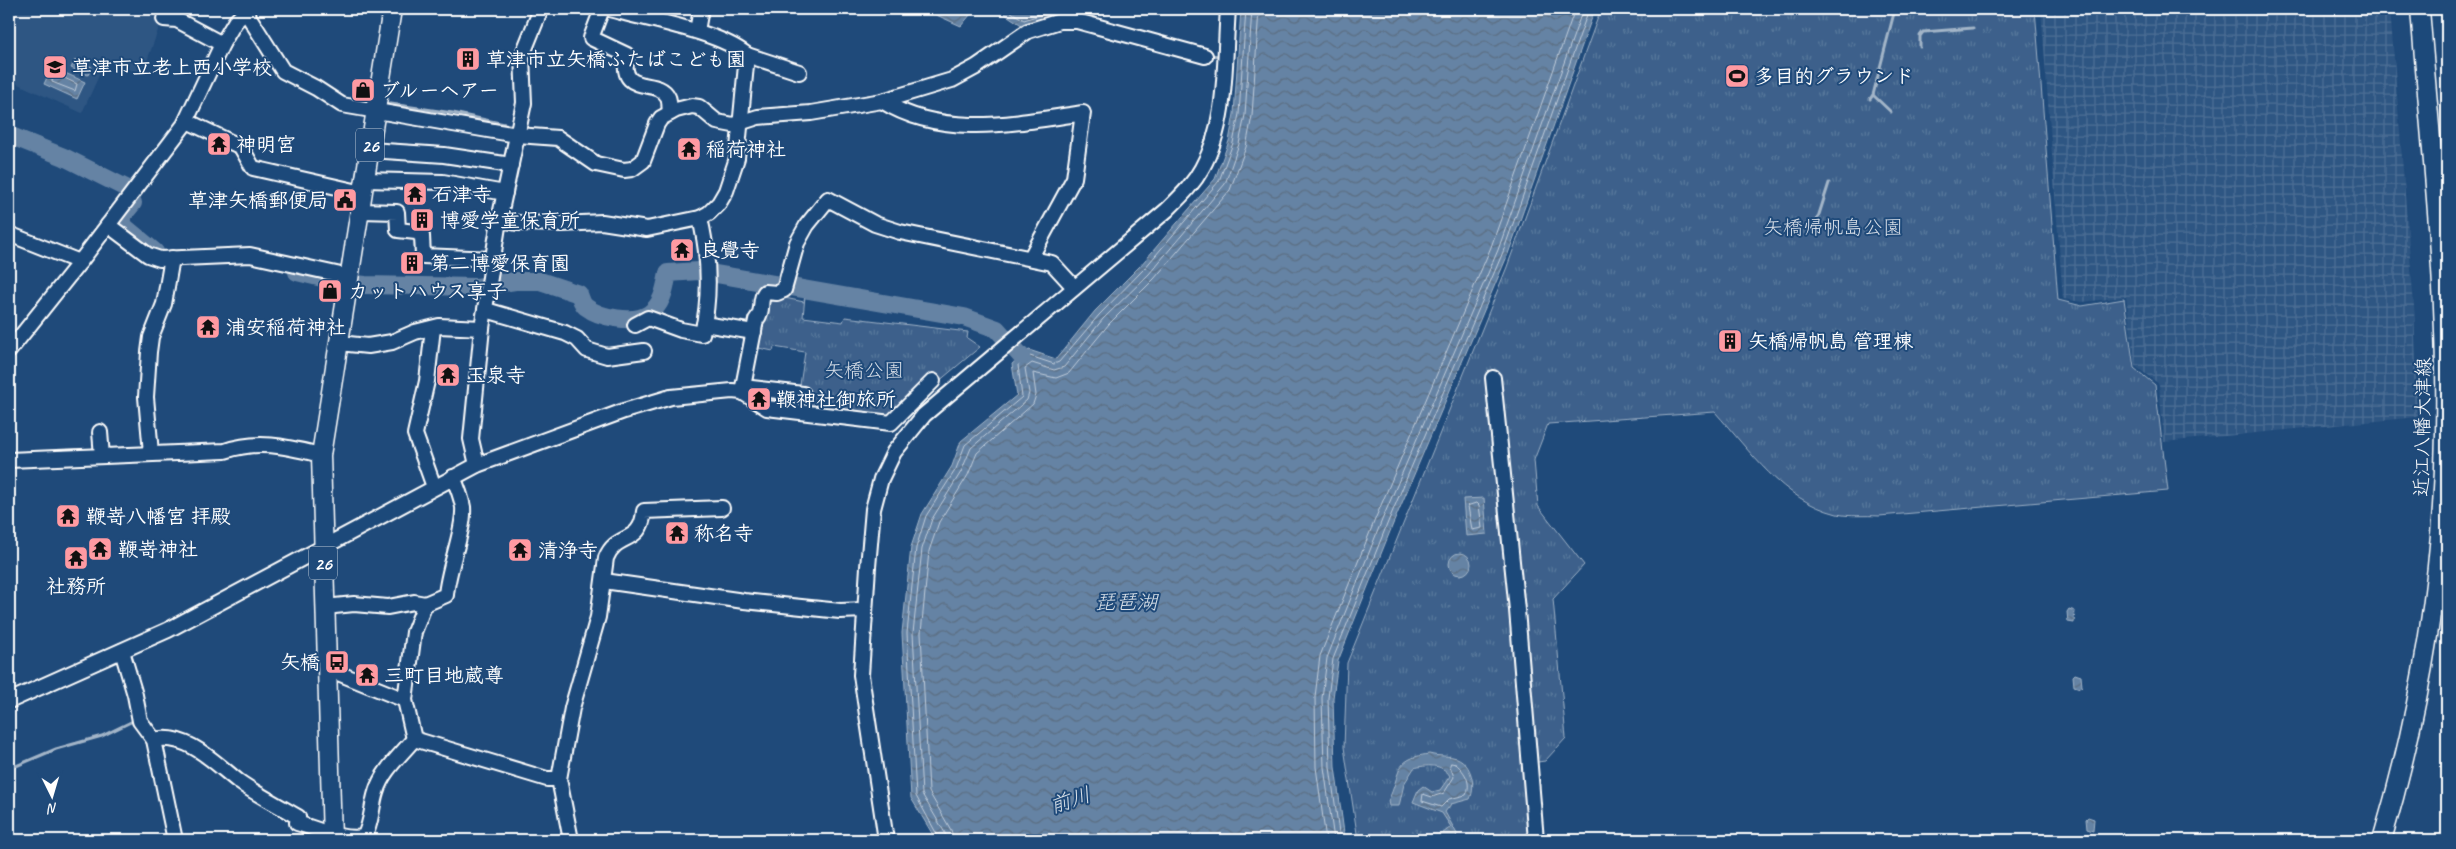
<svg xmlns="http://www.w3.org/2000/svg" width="2456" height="849" viewBox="0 0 2456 849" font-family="Caveat,'Klee One',sans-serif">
  <defs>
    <pattern id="industrial-grid" width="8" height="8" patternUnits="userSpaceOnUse" patternTransform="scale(1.25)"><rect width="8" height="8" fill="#2e5683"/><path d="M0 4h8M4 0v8" fill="none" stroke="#4d6f96"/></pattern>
    <pattern id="park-tufts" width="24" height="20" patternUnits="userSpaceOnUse" patternTransform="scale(1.25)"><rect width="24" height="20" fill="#3c618b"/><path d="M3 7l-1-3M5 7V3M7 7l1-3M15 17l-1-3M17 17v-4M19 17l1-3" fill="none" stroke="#59799c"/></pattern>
    <pattern id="water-waves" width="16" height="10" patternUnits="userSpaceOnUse" patternTransform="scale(1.25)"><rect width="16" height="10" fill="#6583a4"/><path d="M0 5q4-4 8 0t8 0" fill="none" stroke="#5b6d81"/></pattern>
  </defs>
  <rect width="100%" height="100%" fill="#1f4a7a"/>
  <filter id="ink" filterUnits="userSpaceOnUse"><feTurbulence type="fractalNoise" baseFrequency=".02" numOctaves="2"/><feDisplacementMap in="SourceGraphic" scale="10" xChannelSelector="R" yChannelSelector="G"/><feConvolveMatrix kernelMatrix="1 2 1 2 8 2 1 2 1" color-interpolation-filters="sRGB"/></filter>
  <g filter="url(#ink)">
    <path fill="#2e5683" d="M9,9H175L172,18L161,22L142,75L106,60L82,113L9,80Z"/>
    <path fill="url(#industrial-grid)" d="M2041,9H2390L2414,306L2418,417L2164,442L2159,384L2135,366L2126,297L2082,302L2063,299Z"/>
    <path fill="#3c618b" stroke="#9eb0c5" d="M1765,835L1766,840H1703Z"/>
    <g fill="url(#park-tufts)" stroke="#9eb0c5">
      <path d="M1601,9H2035L2058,300L2082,306L2124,299L2134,368L2155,385L2168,491L1879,516C1865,515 1850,517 1837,514C1782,500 1751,452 1715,412L1548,424L1534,460L1538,506L1584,565L1553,599L1566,738L1545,761L1523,764L1529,840H1358L1344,747L1347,663L1507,267Z"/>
      <path d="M775,296L804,302L805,296L803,317L843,322L845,317L968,332L967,338L980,347L914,402L893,426L796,412L805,352L774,347L773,351L754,347L766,300Z"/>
    </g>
    <g fill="url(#water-waves)" stroke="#a3b5c8">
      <path d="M923,9H975L961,26Z"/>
      <path d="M1005,9H1063L1061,15L1023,26L1005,14Z"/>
      <path d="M1241,9H1595L1508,254L1393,524L1338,661L1333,698L1335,767L1345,840H936L911,798L902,633L911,547L922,514L952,466L961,441L1017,395L1012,364L1029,350L1056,359L1095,311L1140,266L1215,179L1229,141L1234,114Z"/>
      <path d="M75,60L92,67L88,75L71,68Z"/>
      <path d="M52,67L85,82L77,99L44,84Z"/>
      <path d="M1484,498L1487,534L1466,536L1463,499Z"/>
      <circle cx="1460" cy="564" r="11"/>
      <path d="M2069,609L2075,611L2074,623L2068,622L2067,612Z"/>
      <path d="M2075,674L2081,676L2082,686L2080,688L2074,686L2073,676Z"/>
      <path d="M1429,754C1438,757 1449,755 1457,758C1472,764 1476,786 1470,799L1451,804L1445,812L1457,834L1455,840H1438L1439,836L1451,827L1442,813L1413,802L1418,790L1423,786L1432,792L1440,790L1450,776C1442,763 1426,765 1414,768L1404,784L1399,806H1389L1388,801C1402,773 1392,759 1429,754Z"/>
      <path d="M2088,817L2094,819L2093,831L2087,829L2086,819Z"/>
    </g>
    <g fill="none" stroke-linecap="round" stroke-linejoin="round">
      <g stroke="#c1cddb" stroke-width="1">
        <path d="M1010,9L1011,12L1024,20L1058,9"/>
        <path d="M56,74L77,84L75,91L52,82L53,75Z"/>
        <path d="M1477,503L1479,505L1482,528L1472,530L1468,506Z"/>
        <path d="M1451,763L1456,764C1465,772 1472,783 1466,795L1449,799L1441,807L1422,801L1423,794L1432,797L1444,793L1454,777L1450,766Z"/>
        <path d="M940,840L916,796L907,633L916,548L926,516L956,469L965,445L1022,397L1018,365L1030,356L1054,364L1059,362L1099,315L1144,269L1219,181L1233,143L1239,114L1246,9"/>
        <path d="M946,840L945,833L922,794L913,633L922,549L932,519L961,472L971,448L1027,400L1029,393L1025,368L1032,363L1054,370L1064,367L1103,319L1149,274L1225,184L1239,144L1245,115L1252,9"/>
        <path d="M954,840L951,830L929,792L921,633L929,551L939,522L968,475L977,453L1033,404L1036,395L1033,373L1056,378L1069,373L1109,324L1154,279L1230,190L1246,147L1252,116L1259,9"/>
        <path d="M1326,840L1316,767L1315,697L1320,656L1376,517L1491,247L1575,9"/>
        <path d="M1334,840L1324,767L1322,698L1327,658L1382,520L1498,250L1583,9"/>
        <path d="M1340,840L1330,767L1328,698L1333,659L1388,522L1503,252L1589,9"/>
      </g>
      <g stroke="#a3b5c8" stroke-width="3">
        <path d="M1920,47V36L1923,32L1973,28"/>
        <path d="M1209,55L1220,56"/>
        <path d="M1873,95L1895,9"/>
        <path d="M1870,99L1873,95L1891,112"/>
        <path d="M384,103L453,113L514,126"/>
        <path d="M1814,230L1829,183"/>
        <path d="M9,769L56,749L102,736L135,720"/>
        <path d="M371,834L386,840"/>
      </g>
      <g stroke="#6583a4" stroke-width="18">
        <path d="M9,135L64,157L130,190"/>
        <path d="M133,203L119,220L120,223L155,252"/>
        <path d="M297,272L339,282L365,285L477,287L515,281H540L579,294C581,299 582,304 586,307C600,318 634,324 649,314C663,304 665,288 668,273L699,271L964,317L997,329L1021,356"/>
      </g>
      <defs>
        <g id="minor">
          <path d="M244,9L283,71L316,88L342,105L517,135L558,138L596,164L624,170L632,169L643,161L657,124L661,118L676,110L692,106L699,107L717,122L733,125L758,117L811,113L882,101L952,80L976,67L1028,31L1060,21H1077L1205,56"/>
          <path d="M602,9L591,38L627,55C618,98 658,76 668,97C670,101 669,108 670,113"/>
          <path d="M164,19L177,20L222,44"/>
          <path d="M697,31L701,9"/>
          <path d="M747,55L799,72"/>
          <path d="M882,101C943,139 1016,123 1083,113L1074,178L1031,257"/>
          <path d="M187,121L241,147L253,168L363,193"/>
          <path d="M370,150L444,155L511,165"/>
          <path d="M365,180L443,182L505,193"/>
          <path d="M361,211L397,212L398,230L416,232L422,236L423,256L493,259"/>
          <path d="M499,220L518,223L562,224L602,222L647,229L700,218L709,213L719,203L726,191L737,158L747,55C718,31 648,20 610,9"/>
          <path d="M108,225L148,255L160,259L250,255L350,277"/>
          <path d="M9,234L80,262"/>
          <path d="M486,310L565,333L577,339L587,350L607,356L644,351"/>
          <path d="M704,324L754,332"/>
          <path d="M635,325L648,318L681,330L702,334C711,295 709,256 700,218"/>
          <path d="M433,328L427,381L415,434L434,487"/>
          <path d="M339,343L368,346L392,342L415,332L439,326L482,328"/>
          <path d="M9,351L80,262L184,125L222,44L235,22L244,13"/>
          <path d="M1493,378L1517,610L1536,840"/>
          <path d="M743,387L803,394"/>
          <path d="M742,392L756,320C765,310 758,301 765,292L777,293L784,290L797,243L807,225L828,199L875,224L900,232L1052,263L1074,287"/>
          <path d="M100,432L102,456"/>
          <path d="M151,453L146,397L149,352L151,337L164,304L172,258"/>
          <path d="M9,460L225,451C258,439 288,447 321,455"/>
          <path d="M477,465L471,439L482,328L499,220L524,103L522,56L541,9"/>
          <path d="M453,477C457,486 461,496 463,507C465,529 448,568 446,595L425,604L414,632L405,700L414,739L547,779H559"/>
          <path d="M604,581L744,601L840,611L865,610"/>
          <path d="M325,607L354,604L388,607L414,602L425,604"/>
          <path d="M122,651L135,695L140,721L154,740L175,840"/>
          <path d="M328,669L405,700"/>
          <path d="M9,701L168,630L477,465L624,411L671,397L732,391L742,392L767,408L891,423L933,381"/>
          <path d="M154,740C186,732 215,763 238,781C256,794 278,805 298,817L297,823C317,829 342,841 364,837C372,823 371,808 376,792C382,771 400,756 414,739"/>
          <path d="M571,840L559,779L572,708L598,617L606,558C617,531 641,546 644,511L722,508"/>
          <path d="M886,840L861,675L868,567L873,509L881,479L894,452L924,415L1167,210C1180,197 1193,185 1202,168C1228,122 1224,61 1228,9"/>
        </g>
        <g id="major">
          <path d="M332,840L321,455L392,9"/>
          <path d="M2382,840C2421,709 2443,571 2445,433C2448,292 2431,150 2420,9"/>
        </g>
      </defs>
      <use href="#minor" stroke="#fff" stroke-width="18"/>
      <use href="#major" stroke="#fff" stroke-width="21"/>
      <use href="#minor" stroke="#1f4a7a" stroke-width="14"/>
      <use href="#major" stroke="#1f4a7a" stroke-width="18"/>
    </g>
  </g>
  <defs>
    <symbol id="building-square" viewBox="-11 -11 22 22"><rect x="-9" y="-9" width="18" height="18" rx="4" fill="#ff9aa2" stroke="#1f4a7a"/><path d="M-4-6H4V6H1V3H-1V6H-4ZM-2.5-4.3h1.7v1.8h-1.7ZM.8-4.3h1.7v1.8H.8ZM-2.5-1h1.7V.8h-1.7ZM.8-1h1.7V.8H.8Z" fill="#111"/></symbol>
    <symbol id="school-square" viewBox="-11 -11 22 22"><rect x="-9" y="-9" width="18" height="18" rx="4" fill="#ff9aa2" stroke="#1f4a7a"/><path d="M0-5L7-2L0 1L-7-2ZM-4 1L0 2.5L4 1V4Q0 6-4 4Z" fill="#111"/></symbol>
    <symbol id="stadium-square" viewBox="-11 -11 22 22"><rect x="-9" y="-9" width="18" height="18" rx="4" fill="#ff9aa2" stroke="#1f4a7a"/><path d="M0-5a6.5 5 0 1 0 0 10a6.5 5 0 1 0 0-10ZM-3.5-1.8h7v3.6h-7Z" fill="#111"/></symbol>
    <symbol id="shop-square" viewBox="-11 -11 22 22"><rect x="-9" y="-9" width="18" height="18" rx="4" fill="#ff9aa2" stroke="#1f4a7a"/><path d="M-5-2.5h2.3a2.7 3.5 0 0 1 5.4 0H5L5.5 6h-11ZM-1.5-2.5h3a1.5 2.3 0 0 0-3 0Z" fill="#111"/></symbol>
    <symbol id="temple-square" viewBox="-11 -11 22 22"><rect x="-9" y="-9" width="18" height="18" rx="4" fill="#ff9aa2" stroke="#1f4a7a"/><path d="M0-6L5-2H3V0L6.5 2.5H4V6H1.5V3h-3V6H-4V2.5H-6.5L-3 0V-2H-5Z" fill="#111"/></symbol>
    <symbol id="civic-square" viewBox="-11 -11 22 22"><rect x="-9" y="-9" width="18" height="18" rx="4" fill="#ff9aa2" stroke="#1f4a7a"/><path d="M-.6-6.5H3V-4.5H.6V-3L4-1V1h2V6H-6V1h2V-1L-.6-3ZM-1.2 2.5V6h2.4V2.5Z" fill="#111"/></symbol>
    <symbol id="bus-square" viewBox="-11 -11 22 22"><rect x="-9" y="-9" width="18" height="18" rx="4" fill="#ff9aa2" stroke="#1f4a7a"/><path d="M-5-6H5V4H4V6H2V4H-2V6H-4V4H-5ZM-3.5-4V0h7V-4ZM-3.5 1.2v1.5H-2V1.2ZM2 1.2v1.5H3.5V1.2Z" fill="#111"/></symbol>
  </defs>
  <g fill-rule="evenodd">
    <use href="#building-square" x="454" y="45" width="28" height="28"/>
    <use href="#school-square" x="41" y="53" width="28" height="28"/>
    <use href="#stadium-square" x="1723" y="62" width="28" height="28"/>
    <use href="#shop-square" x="349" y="76" width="28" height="28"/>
    <use href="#temple-square" x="205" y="130" width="28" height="28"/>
    <use href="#temple-square" x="675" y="135" width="28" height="28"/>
    <use href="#temple-square" x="401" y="180" width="28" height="28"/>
    <use href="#civic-square" x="331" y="186" width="28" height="28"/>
    <use href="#building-square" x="408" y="206" width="28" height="28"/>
    <use href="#temple-square" x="668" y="236" width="28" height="28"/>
    <use href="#building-square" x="398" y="249" width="28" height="28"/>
    <use href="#shop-square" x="316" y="277" width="28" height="28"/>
    <use href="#temple-square" x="194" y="313" width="28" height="28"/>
    <use href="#building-square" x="1716" y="327" width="28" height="28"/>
    <use href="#temple-square" x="434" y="361" width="28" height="28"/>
    <use href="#temple-square" x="745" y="385" width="28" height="28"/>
    <use href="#temple-square" x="54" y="502" width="28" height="28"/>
    <use href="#temple-square" x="663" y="519" width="28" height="28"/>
    <use href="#temple-square" x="86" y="535" width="28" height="28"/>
    <use href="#temple-square" x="506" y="536" width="28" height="28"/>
    <use href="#temple-square" x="62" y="544" width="28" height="28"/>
    <use href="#bus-square" x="323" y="648" width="28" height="28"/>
    <use href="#temple-square" x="353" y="661" width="28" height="28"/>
  </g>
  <g text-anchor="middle" stroke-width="4" stroke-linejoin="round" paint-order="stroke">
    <g fill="#1f4a7a" stroke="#bcc9d7" stroke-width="1">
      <rect x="356" y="128.5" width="28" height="33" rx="4"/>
      <rect x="309" y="546.5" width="28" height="33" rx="4"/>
    </g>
    <g font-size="19" font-weight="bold" fill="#fff">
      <text x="370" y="152">26</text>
      <text x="323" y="570">26</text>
    </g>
    <g font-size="20" font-weight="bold" fill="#fff" stroke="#1f4a7a" text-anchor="start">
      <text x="486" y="66">草津市立矢橋ふたばこども園</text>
      <text x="72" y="74">草津市立老上西小学校</text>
      <text x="1754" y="83">多目的グラウンド</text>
      <text x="380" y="97">ブルーヘアー</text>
      <text x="236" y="151">神明宮</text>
      <text x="706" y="156">稲荷神社</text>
      <text x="432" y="201">石津寺</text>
      <text x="328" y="207" text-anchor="end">草津矢橋郵便局</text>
      <text x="440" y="227">博愛学童保育所</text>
      <text x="700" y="257">良覺寺</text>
      <text x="430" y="270">第二博愛保育園</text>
      <text x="348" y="298">カットハウス享子</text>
      <text x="226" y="334">浦安稲荷神社</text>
      <text x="1748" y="348">矢橋帰帆島 管理棟</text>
      <text x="466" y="382">玉泉寺</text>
      <text x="776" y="406">鞭神社御旅所</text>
      <text x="86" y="523">鞭嵜八幡宮 拝殿</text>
      <text x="694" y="540">称名寺</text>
      <text x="118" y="556">鞭嵜神社</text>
      <text x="538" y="557">清浄寺</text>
      <text x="76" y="593" text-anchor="middle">社務所</text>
      <text x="320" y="669" text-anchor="end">矢橋</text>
      <text x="384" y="682">三町目地蔵尊</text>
    </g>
    <g font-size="20" fill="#d8dfe8" stroke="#1f4a7a">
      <text x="1833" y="234">矢橋帰帆島公園</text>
      <text x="864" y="377">矢橋公園</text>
    </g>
    <g font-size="20" fill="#fff" stroke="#1f4a7a">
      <text transform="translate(2422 427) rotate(-89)" y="7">近江八幡大津線</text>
    </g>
    <g font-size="21" font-style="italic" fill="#d8e0e8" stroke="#1f4a7a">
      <text x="1126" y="609">琵琶湖</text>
      <text transform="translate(1070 800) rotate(-18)" y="7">前川</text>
    </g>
  </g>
  <rect width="2456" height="849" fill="none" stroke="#1f4a7a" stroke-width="30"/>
  <rect x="15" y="15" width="2426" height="819" fill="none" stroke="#fff" stroke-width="2" filter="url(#ink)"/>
  <g transform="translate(52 796) rotate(175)" stroke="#1f4a7a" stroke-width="4" paint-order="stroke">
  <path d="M0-4L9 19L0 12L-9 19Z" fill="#ffffff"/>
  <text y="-8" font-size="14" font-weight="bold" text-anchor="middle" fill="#ffffff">N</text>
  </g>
</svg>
